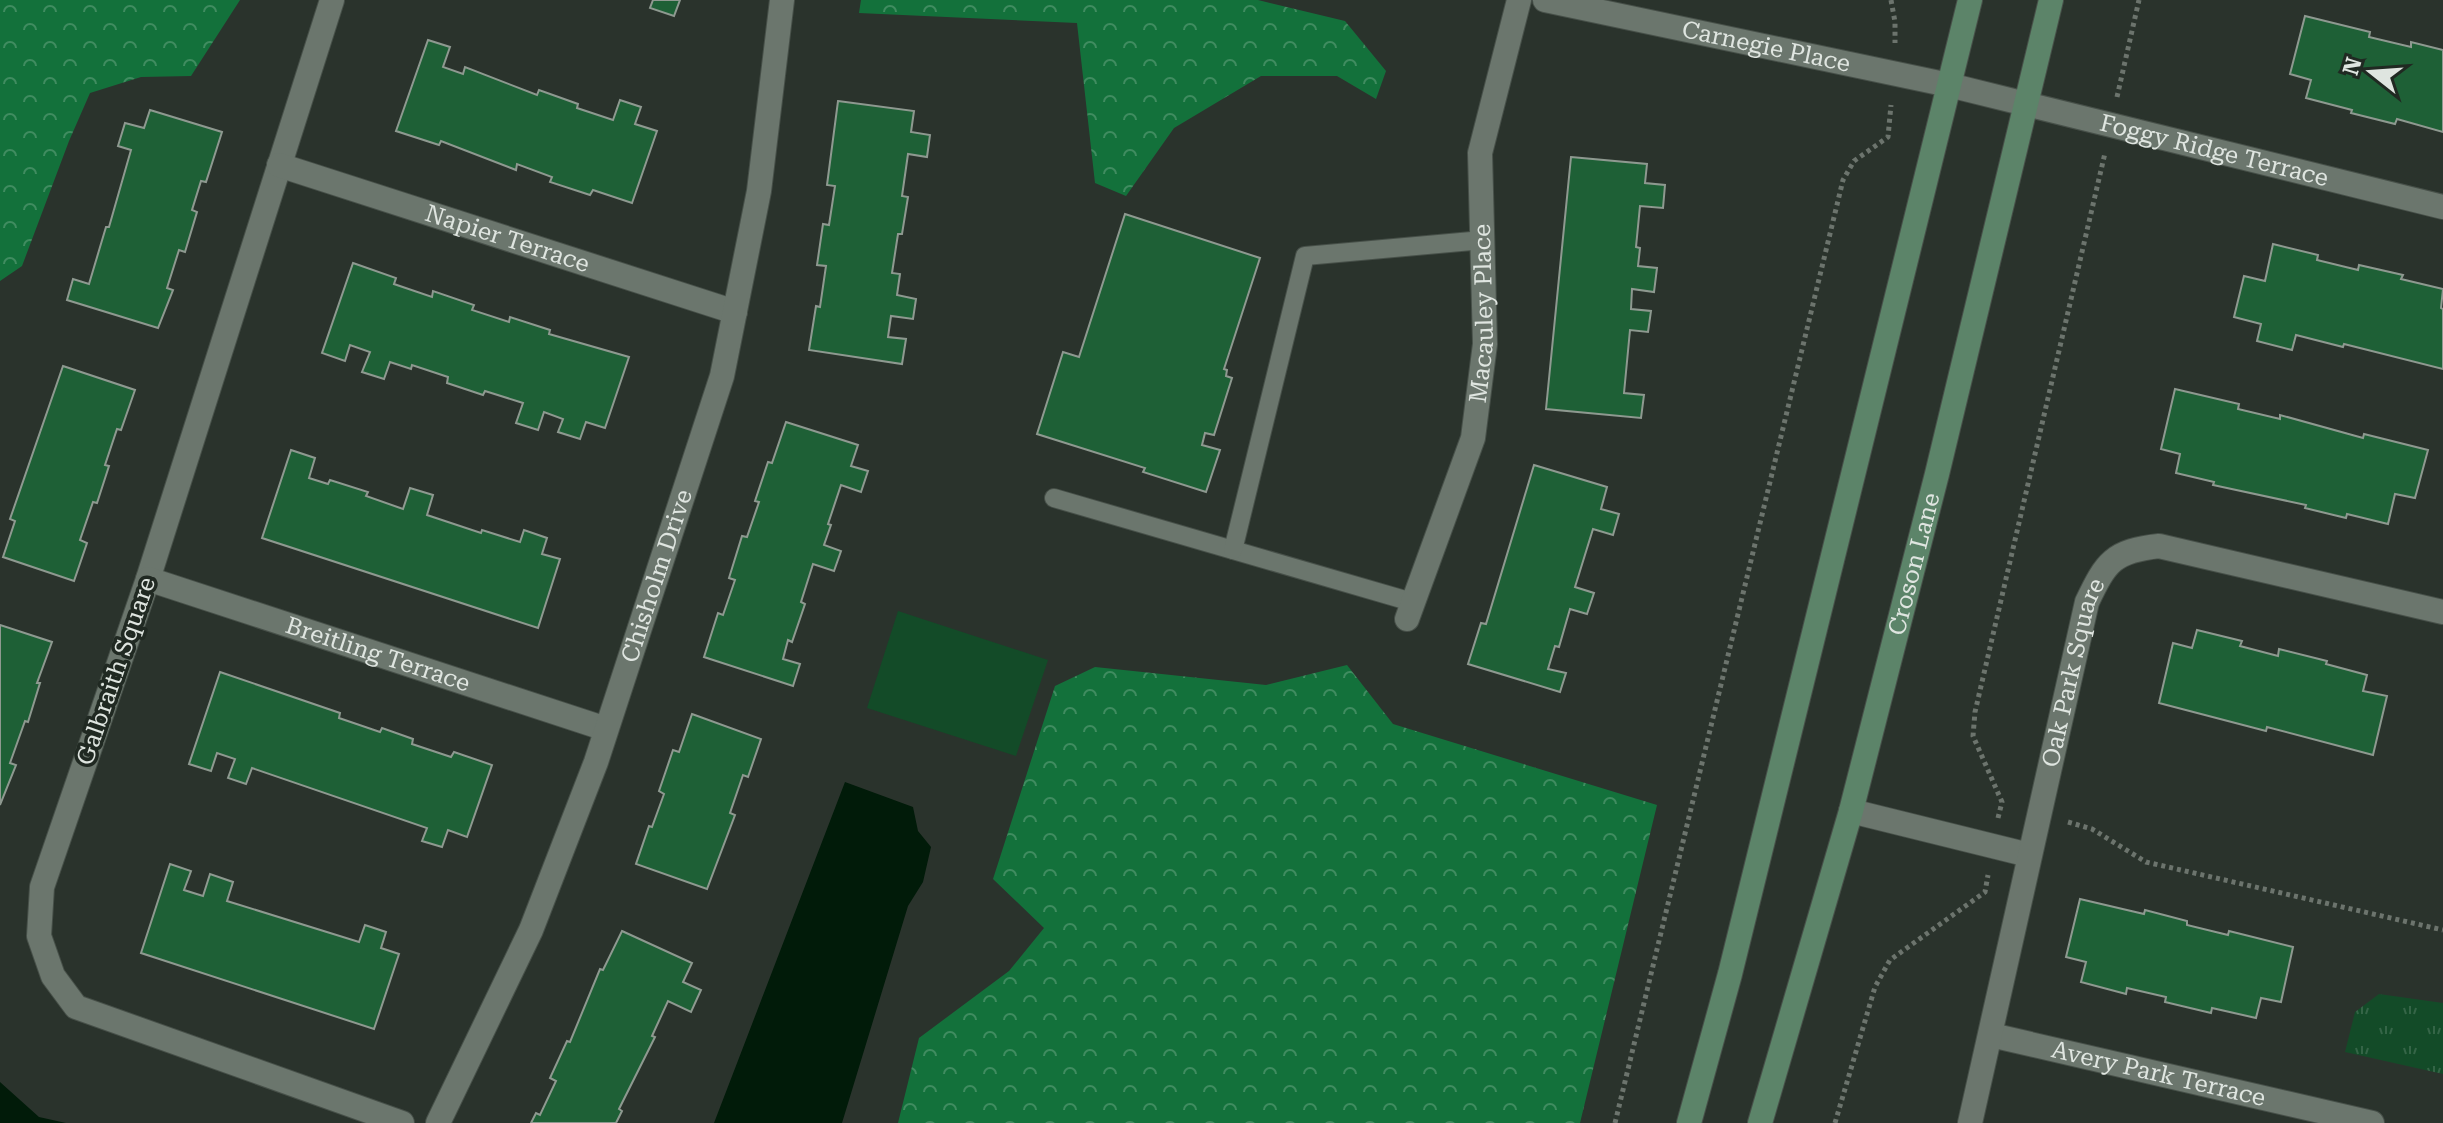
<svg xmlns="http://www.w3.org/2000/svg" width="2443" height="1123" viewBox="0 0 2443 1123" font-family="'Roboto Serif',serif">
  <defs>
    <pattern id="grass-tufts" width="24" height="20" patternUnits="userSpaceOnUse" patternTransform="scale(2)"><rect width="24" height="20" fill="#134b28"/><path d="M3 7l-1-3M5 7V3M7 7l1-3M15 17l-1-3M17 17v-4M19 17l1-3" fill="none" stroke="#356547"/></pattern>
    <pattern id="forest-crowns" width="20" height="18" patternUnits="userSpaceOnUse" patternTransform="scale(2)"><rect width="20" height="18" fill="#13713b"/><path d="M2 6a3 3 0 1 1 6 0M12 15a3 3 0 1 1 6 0" fill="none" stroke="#408c60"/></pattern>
  </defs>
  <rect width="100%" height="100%" fill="#2a332c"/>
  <path fill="url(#grass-tufts)" d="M2379,994L2443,1003V1074L2345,1052L2355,1012Z"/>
  <g fill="url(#forest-crowns)">
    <path d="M0,0H240L191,76L141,77L90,93L69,141L22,266L0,281Z"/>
    <path d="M861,0H1258L1345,21L1386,71L1376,99L1337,76H1261L1174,128L1126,196L1095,183L1077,23L859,13Z"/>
    <path d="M1347,665L1393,724L1657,805L1580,1123H898L919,1038L1009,971L1044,928L993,879L1055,686L1095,667L1266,685Z"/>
  </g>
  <path fill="#134b28" d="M898,611L1048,660L1016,756L867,708Z"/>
  <g fill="#011b09">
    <path d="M845,782L913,807L918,831L931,847L923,882L908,906L842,1123H714Z"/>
    <path d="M0,1082L39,1117L66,1123H0Z"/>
  </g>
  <g fill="#1e6036" stroke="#8e9990" stroke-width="2">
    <path d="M653,0H680L674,16L650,8Z"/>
    <path d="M2305,16L2370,32L2369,37L2411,47V42L2443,50V132L2397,119L2395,124L2351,113L2352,110L2306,98L2311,80L2290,74Z"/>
    <path d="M428,40L450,47L443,67L463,74L465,67L537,95L539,90L578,104L577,108L613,120L620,100L641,107L635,124L657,131L632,203L593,190L590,195L550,182L552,177L517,164L516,170L441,141L439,145L396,131Z"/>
    <path d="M838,101L914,111L911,132L930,135L927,157L908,154L902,196L908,197L902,234H898L892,273L900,274L897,295L916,299L913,319L891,316L888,337L906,339L902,364L809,350L816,306L820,307L826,266L817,265L823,224L829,225L835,186L827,185Z"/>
    <path d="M150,110L222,132L206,182L201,181L192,210L197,212L185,252L179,250L167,288L173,290L158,328L67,300L73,279L89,284L106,227H109L131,150L118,146L125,123L144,128Z"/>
    <path d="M1571,157L1647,164L1645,183L1665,185L1663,208L1640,206L1636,247L1640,248L1638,266L1657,268L1654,292L1632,289L1631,309L1651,311L1648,332L1630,330L1624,393L1644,395L1641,418L1546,409Z"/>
    <path d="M1125,214L1260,258L1224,369L1227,370L1226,376L1232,378L1214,435L1205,433L1202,445L1220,450L1206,492L1143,472L1145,468L1037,434L1063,352L1079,357Z"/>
    <path d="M2273,244L2318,255L2317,260L2358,270L2359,265L2403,275L2401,279L2443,289L2441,308L2443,309V369L2344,344L2343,347L2296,335L2292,350L2257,341L2261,324L2234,317L2244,276L2265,281Z"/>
    <path d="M353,263L396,278L394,284L432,297L433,291L474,305L472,310L509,322L510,317L550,330L549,334L629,357L605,428L586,422L580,439L558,432L563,419L544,412L538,430L516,423L523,403L485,391L483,395L447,383L448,377L412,365L411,369L390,362L384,379L362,372L370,352L350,345L345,361L322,353Z"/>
    <path d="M63,366L135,390L121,430L117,429L105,465L109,466L97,503L93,502L80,540L87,543L74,581L3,557L15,521L10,519Z"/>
    <path d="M2175,389L2239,404L2238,409L2280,419V415L2363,438L2364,434L2428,450L2415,498L2395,494L2388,524L2347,514L2346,518L2305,508L2306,505L2213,485L2214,482L2176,473L2180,454L2161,449Z"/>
    <path d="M786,422L858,445L851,466L868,471L861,492L841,485L828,524L831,525L824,545L841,551L834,571L813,564L801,602L805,604L792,642L788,640L783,659L800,664L793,686L704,657L718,613L723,615L735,580L729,578L742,536L747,537L759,502L755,501L768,462L772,463Z"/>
    <path d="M291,450L315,458L309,478L328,484L330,480L368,492L366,496L403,509L410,488L433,495L427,515L481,533L482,530L520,542L524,530L547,538L542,554L560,559L538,628L262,538Z"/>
    <path d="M1534,465L1607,487L1601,509L1619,514L1613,535L1593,529L1575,587L1594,593L1587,614L1570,609L1559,647L1555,646L1548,669L1566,673L1560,692L1468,664L1481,623L1486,624Z"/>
    <path d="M0,625L52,642L37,683H40L28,722L25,721L10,763L16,765L0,805Z"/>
    <path d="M2197,630L2242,641L2240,646L2278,656L2279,649L2327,661L2326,664L2367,675L2363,691L2387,696L2373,755L2267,727L2266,731L2159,703L2173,643L2192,648Z"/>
    <path d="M220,672L340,713L339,718L380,732L382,728L413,739L412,744L451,757L454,752L492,765L467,837L448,830L442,847L422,841L427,828L252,768L246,784L228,778L235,759L217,753L211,771L189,764Z"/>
    <path d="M692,714L761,739L748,777L743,775L730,813L735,815L707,889L636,864L649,826L652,827L664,794L659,791L673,750L679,752Z"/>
    <path d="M170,864L191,871L184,890L203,896L210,874L233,882L227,901L359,942L365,925L386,932L381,948L399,954L374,1029L141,953Z"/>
    <path d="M2080,899L2144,914L2145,910L2187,921V925L2228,935L2229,931L2293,947L2281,1002L2261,998L2256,1018L2212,1008L2211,1013L2165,1002L2166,997L2127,988L2126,994L2081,982L2086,962L2066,957Z"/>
    <path d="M622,931L692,963L683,982L701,990L691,1012L668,1001L652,1036L655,1037L619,1109L622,1111L616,1123H531L536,1113L540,1115L556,1081L550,1078L567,1041L570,1042L600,969L603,970Z"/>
  </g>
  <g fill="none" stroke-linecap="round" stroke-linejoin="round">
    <defs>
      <g id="service">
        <path d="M1054,498L1412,602"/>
        <path d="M1233,550L1305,256L1483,240"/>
      </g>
      <g id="minor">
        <path d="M332,0L148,579L42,887L39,936L53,976L76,1007L402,1123"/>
        <path id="s1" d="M1545,0L1949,85L2443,207"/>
        <path id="s2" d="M279,165L735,312"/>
        <path id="s3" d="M148,579L606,729"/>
        <path id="s4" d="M1407,619L1473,438L1485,344L1480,153L1519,0"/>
        <path d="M1851,811L2029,855"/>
        <path id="s5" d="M1991,1035L2372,1123"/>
        <path id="s6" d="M438,1123L531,930L596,762L722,376L759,191L782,0"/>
        <path id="s7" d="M1970,1123L2087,602C2106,562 2113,551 2159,546L2443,612"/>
      </g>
      <g id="secondary">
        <path d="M1689,1123L1730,974L1970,0"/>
        <path id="s8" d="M1760,1123L1851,811L1937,474L2051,0"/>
      </g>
    </defs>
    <use href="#service" stroke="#475049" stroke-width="20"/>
    <use href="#minor" stroke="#475049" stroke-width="26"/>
    <use href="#secondary" stroke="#475049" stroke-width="26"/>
    <g stroke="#6c746d" stroke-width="5" stroke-dasharray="4 4" stroke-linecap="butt">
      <path d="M1891,0L1895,22V43"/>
      <path d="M2117,97L2139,0"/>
      <path d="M1998,818L2002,802L1973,736L1975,712L2105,153"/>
      <path d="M2068,822L2092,829L2146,862L2443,930"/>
      <path d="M1615,1123L1843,180L1854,161L1888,137L1891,105"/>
      <path d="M1835,1123L1875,987L1890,960L1985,892L1988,875"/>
    </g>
    <use href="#service" stroke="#6b766d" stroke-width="18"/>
    <use href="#minor" stroke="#6b766d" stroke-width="24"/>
    <use href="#secondary" stroke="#5c8469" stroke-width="24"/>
  </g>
  <g text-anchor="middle" stroke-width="7" stroke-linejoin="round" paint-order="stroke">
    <g font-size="24" fill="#dfe5e0" stroke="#202922">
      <text dy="8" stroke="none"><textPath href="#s1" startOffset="226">Carnegie Place</textPath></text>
      <text dy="8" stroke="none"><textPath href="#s1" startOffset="686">Foggy Ridge Terrace</textPath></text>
      <text dy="8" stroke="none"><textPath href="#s2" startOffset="240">Napier Terrace</textPath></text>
      <text dy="8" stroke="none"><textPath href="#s4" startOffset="318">Macauley Place</textPath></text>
      <text dy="8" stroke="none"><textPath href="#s8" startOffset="580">Croson Lane</textPath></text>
      <text dy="8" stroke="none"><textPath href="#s6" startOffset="590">Chisholm Drive</textPath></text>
      <text dy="8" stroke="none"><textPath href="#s3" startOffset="242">Breitling Terrace</textPath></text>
      <text transform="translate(116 671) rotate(-71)" y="8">Galbraith Square</text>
      <text dy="8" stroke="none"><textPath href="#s7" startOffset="462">Oak Park Square</textPath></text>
      <text dy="8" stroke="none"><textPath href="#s5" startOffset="172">Avery Park Terrace</textPath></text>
    </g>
  </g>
  <g transform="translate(2371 72) rotate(287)" stroke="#202922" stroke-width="6" paint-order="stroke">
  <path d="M0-6L14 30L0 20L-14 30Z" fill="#dfe5e0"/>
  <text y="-12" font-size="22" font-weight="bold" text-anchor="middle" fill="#dfe5e0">N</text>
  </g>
</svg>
